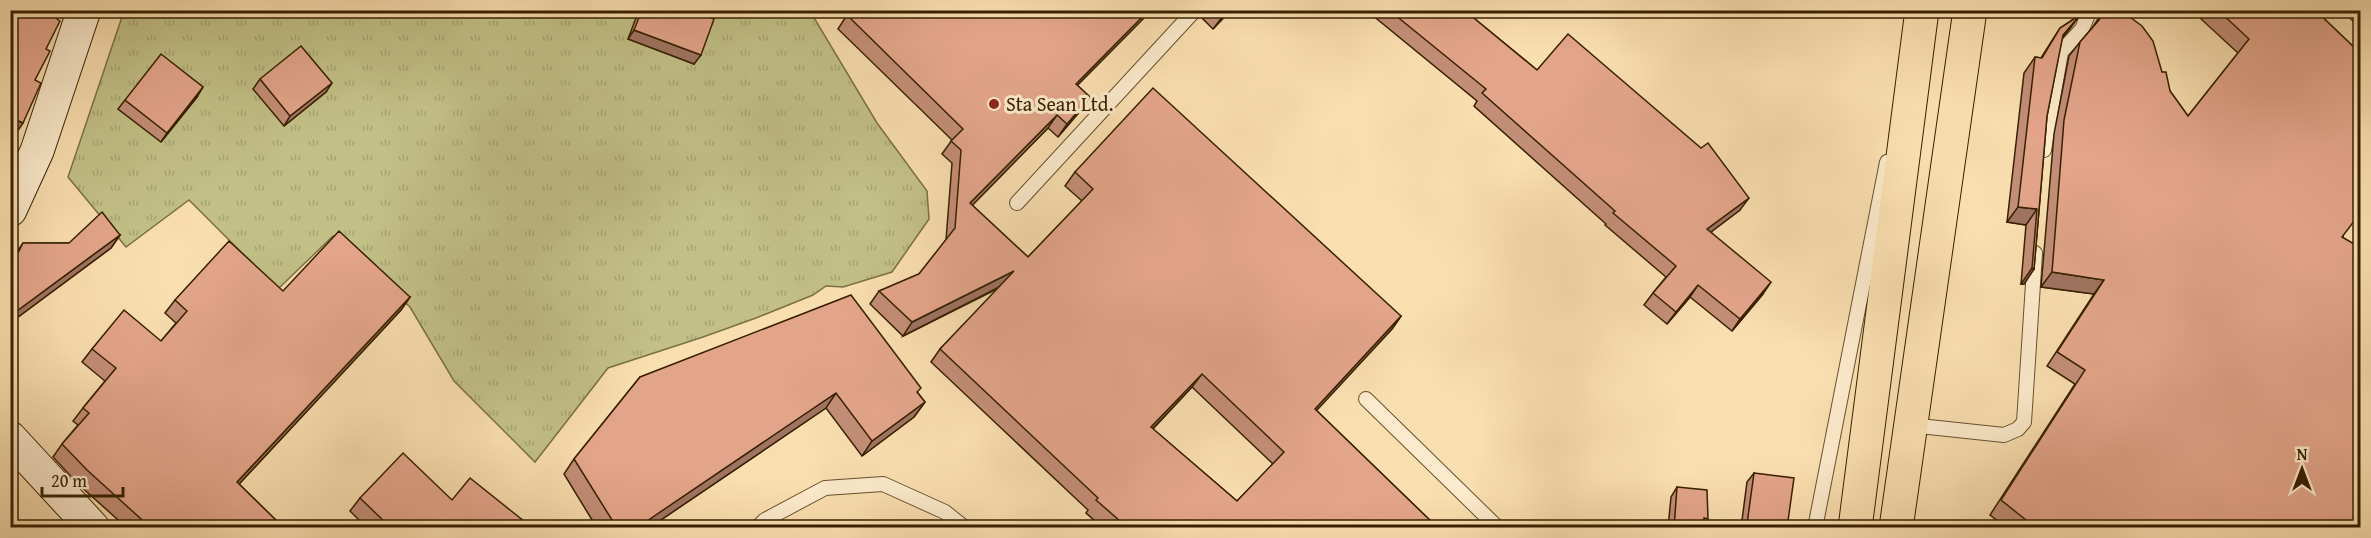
<svg xmlns="http://www.w3.org/2000/svg" width="2371" height="538" viewBox="0 0 2371 538" font-family="'Gentium Book Plus',serif">
  <defs>
    <pattern id="grass-tufts" width="24" height="20" patternUnits="userSpaceOnUse" patternTransform="scale(1.5)"><rect width="24" height="20" fill="#c2c087"/><path d="M3 7l-1-3M5 7V3M7 7l1-3M15 17l-1-3M17 17v-4M19 17l1-3" fill="none" stroke="#a7a573"/></pattern>
  </defs>
  <rect width="100%" height="100%" fill="#f9deaf"/>
  <filter id="stains"><feTurbulence type="fractalNoise" baseFrequency=".00333" numOctaves="4"/><feColorMatrix values="0 0 0 0 .2 0 0 0 0 .09 0 0 0 0 .02 0 0 0 .5 -.17"/></filter>
  <radialGradient id="worn" r=".72"><stop offset=".6" stop-color="#630" stop-opacity="0"/><stop offset="1" stop-color="#630" stop-opacity=".3"/></radialGradient>
  <path fill="url(#grass-tufts)" stroke="#7c7044" stroke-width="1.5" d="M124,11H810L877,123L927,191L929,219L892,272L843,287L826,286L813,295L756,318L703,337L608,368L535,462L454,381L410,307L333,236L278,289L189,200L126,247L68,177Z"/>
  <g fill="none" stroke-linecap="round" stroke-linejoin="round">
    <defs>
      <g id="lane">
        <path d="M2044,150L2061,52L2082,29L2090,10"/>
        <path d="M1017,203L1195,10"/>
        <path d="M1366,399L1498,528"/>
        <path d="M1910,425L2004,435L2018,429L2024,422L2035,253"/>
        <path d="M757,528L765,520L825,488L883,484L945,512L965,528"/>
        <path d="M1815,528L1887,162"/>
      </g>
      <g id="secondary">
        <path d="M10,210L37,151L84,10"/>
        <path d="M10,438L93,528"/>
      </g>
      <g id="primary">
        <path d="M2316,10L2360,51"/>
        <path d="M1855,528L1922,10"/>
        <path d="M1896,528L1970,10"/>
      </g>
    </defs>
    <use href="#lane" stroke="#68502d" stroke-width="16"/>
    <use href="#secondary" stroke="#372002" stroke-width="35"/>
    <use href="#primary" stroke="#372002" stroke-width="35"/>
    <use href="#lane" stroke="#fbeacb" stroke-width="14"/>
    <use href="#secondary" stroke="#fbeacb" stroke-width="33"/>
    <use href="#primary" stroke="#f9deaf" stroke-width="33"/>
  </g>
  <g fill="#c38e77" stroke="#372002" stroke-width="1.5" fill-rule="evenodd">
    <path d="M639,10H691L694,64L628,39Z"/>
    <path d="M1204,10H1231L1213,29L1201,17Z"/>
    <path d="M1366,10H1464L1537,70L1740,210L1711,232L1763,294L1732,331L1690,297L1667,324L1644,305L1653,293L1666,277L1605,225L1606,224L1474,106L1477,101Z"/>
    <path d="M2104,10L2162,72L2170,91L2188,116L2238,53L2201,19L2207,10H2315L2357,50L2361,51V69L2357,73L2343,237L2348,528H2007L1990,515L2075,384L2047,366L2094,294L2041,287L2054,134L2069,56L2080,42L2092,28Z"/>
    <path d="M2344,10H2361V26Z"/>
    <path d="M847,15L1078,86L1090,97L1081,110L1058,137L1048,128L972,205L1028,257L1082,201L1065,186L1075,172L1401,316L1392,329L1316,410L1438,528H1103L1086,513L1088,510L931,362L940,349L999,288L903,336L870,304L879,291L919,274L946,240L952,163L942,154L952,140L838,29ZM1192,387L1273,464L1237,501L1153,429Z"/>
    <path d="M2080,15L2062,38L2047,116L2034,269L2024,284H2021L2026,225L2007,222L2024,73L2035,57L2041,58L2060,28Z"/>
    <path d="M260,79L326,92L284,126L253,89Z"/>
    <path d="M197,97L161,142L118,109L125,100Z"/>
    <path d="M120,235L111,248L10,323V264L14,256L23,243H69Z"/>
    <path d="M283,291L410,297L401,310L239,484L284,528H127L77,483L53,457L62,444L78,425L73,421L83,408L105,381L82,362L92,349L161,341L176,323L165,313L175,300Z"/>
    <path d="M640,377L918,393L925,402L914,417L862,456L826,408L649,528H597L564,474L574,459Z"/>
    <path d="M1754,473L1787,528H1741L1747,482Z"/>
    <path d="M1677,487L1704,525V528H1668L1671,497Z"/>
    <path d="M360,498L452,500L525,522L521,528H367L350,511Z"/>
  </g>
  <g fill="#9f7461" stroke="#372002" stroke-width="1.5">
    <path d="M1149,10H1152L1066,97L1076,84Z"/>
    <path d="M1228,10H1231L1213,29L1223,16Z"/>
    <path d="M2080,15L2069,30L2052,50L2063,35Z"/>
    <path d="M634,30L701,55L694,64L628,39Z"/>
    <path d="M332,83L326,92L284,126L290,116Z"/>
    <path d="M203,87L197,97L161,142L167,133Z"/>
    <path d="M1090,97L1081,110L1058,137L1067,124Z"/>
    <path d="M1057,115L1048,128L961,217L970,203Z"/>
    <path d="M10,117L23,123L15,135L10,133Z"/>
    <path d="M1749,198L1740,210L1699,241L1707,229Z"/>
    <path d="M2018,207L2037,209L2026,225L2007,222Z"/>
    <path d="M120,235L111,248L10,323V316Z"/>
    <path d="M2032,268L2034,269L2024,284H2021Z"/>
    <path d="M1014,271L1005,284L903,336L912,322Z"/>
    <path d="M2052,272L2104,280L2094,294L2041,287Z"/>
    <path d="M1771,282L1763,294L1732,331L1740,319Z"/>
    <path d="M1698,285L1690,297L1667,324L1676,312Z"/>
    <path d="M410,297L401,310L228,496L237,482Z"/>
    <path d="M1401,316L1392,329L1306,422L1315,409Z"/>
    <path d="M1202,374L1192,387L1142,440L1151,427Z"/>
    <path d="M836,393L826,408L649,528H626Z"/>
    <path d="M925,402L914,417L862,456L872,441Z"/>
    <path d="M1747,524L1776,528H1744Z"/>
  </g>
  <g fill="#e3a58a" stroke="#372002" stroke-width="1.5" fill-rule="evenodd">
    <path d="M10,10H60L57,19L60,21L46,49L50,51L35,80L41,83L23,123L10,117Z"/>
    <path d="M642,10H691L714,19L701,55L634,30Z"/>
    <path d="M852,10H1149L1076,84L1090,97L1067,124L1057,115L970,203L1028,257L1093,189L1075,172L1153,88L1401,316L1315,409L1438,528H1128L1096,500L1098,498L940,349L1014,271L912,322L879,291L919,274L955,228L961,150L951,141L963,129L847,15ZM1202,374L1284,452L1237,501L1151,427Z"/>
    <path d="M1217,10H1228L1223,16Z"/>
    <path d="M1389,10H1464L1537,70L1568,34L1701,148L1708,143L1749,198L1707,229L1771,282L1740,319L1698,285L1676,312L1653,293L1676,266L1613,213L1615,211L1482,93L1486,89Z"/>
    <path d="M2104,10L2127,15L2142,26L2153,41L2162,72H2166L2170,91L2188,116L2249,39L2218,10H2315L2357,50L2361,51V66L2355,71L2361,76V212L2342,237L2361,248V509L2348,528H2036L2001,500L2085,370L2057,352L2104,280L2052,272L2064,120L2080,42L2099,20Z"/>
    <path d="M2080,15L2063,35L2047,116L2034,269L2032,268L2037,209L2018,207L2035,57L2042,58L2060,28Z"/>
    <path d="M301,46L332,83L290,116L260,79Z"/>
    <path d="M161,54L203,87L167,133L125,100Z"/>
    <path d="M102,212L120,235L10,316V269L23,243H69Z"/>
    <path d="M339,231L410,297L237,482L284,528H151L87,470L62,444L89,413L83,408L116,368L92,349L124,310L161,341L187,311L175,300L229,241L283,291Z"/>
    <path d="M851,295L921,388L917,392L925,402L872,441L836,393L641,525L626,528H617L574,459L640,377Z"/>
    <path d="M403,453L452,500L470,478L525,522L521,528H391L360,498Z"/>
    <path d="M1754,473L1794,478L1787,528H1776L1747,524Z"/>
    <path d="M1677,487L1707,490L1708,519L1704,518V528H1674Z"/>
  </g>
  <circle fill="#8f2418" stroke="#fbeacb" stroke-width="2" cx="994" cy="104" r="6"/>
  <g text-anchor="middle" stroke-width="6" stroke-linejoin="round" paint-order="stroke">
    <g font-size="20" fill="#372002" stroke="#fbeacb" text-anchor="start">
      <text x="1006" y="111">Sta Sean Ltd.</text>
    </g>
  </g>
  <rect width="2371" height="538" fill="none" stroke="#f9deaf" stroke-width="36"/>
  <rect x="12" y="12" width="2347" height="514" fill="none" stroke="#372002" stroke-width="3"/>
  <rect x="18" y="18" width="2335" height="502" fill="none" stroke="#372002" stroke-width="1.5"/>
  <g transform="translate(2302 469)" stroke="#fbeacb" stroke-width="4.5" paint-order="stroke">
  <path d="M0-4.5L10 22L0 15L-10 22Z" fill="#372002"/>
  <text y="-9" font-size="16" font-weight="bold" text-anchor="middle" fill="#372002">N</text>
  </g>
  <path d="M42 487v9h81v-9" fill="none" stroke="#372002" stroke-width="3"/>
  <text x="51" y="487" font-size="18" fill="#372002" stroke="#fbeacb" stroke-width="4.5" paint-order="stroke">20 m</text>
  <rect width="100%" height="100%" filter="url(#stains)"/>
  <rect width="100%" height="100%" fill="url(#worn)"/>
</svg>
